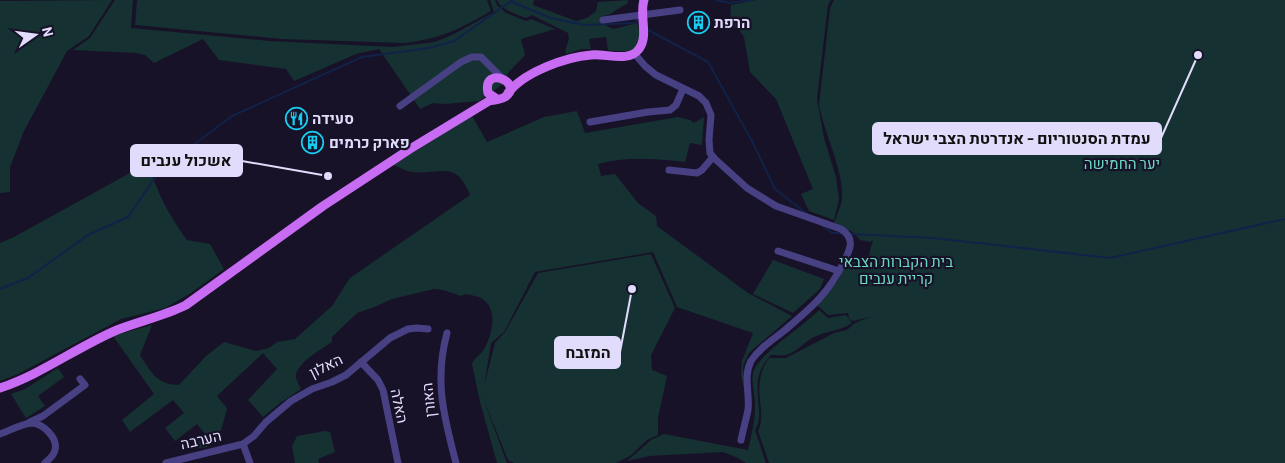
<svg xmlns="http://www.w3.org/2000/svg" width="1285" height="463" viewBox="0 0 1285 463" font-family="Barlow,Heebo,sans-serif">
  <rect width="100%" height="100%" fill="#171228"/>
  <g fill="#163132">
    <path d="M112,0L89,36L67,51L24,131L10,167V192L0,193V1Z"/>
    <path d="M115,0H133L131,28L270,41L393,47L435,42L454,34L494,12L490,0H495L497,5L506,13L526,21L531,19L555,29L521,39L525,55L508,73L503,84L479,101L445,104L433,103L420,109L379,49L356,54L294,81L286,69L219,60L203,39L154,63L145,55L136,53L73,50L90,38Z"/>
    <path d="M137,0H487L491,11C460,29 440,39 404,43L282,39L135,25Z"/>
    <path d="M497,0H534L533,5L576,21L587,18L596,11L598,2L628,0L627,4C621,6 617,10 612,13C608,16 605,14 601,18L602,24L614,29L637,23C646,52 631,53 608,50L606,37L589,39L591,49H582L566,54C564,47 571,42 568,33L532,15L526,18C517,14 501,10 497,0Z"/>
    <path d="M756,0H831L828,5L817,99L824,138L836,177L839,199L834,220L809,211L801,194L813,189L776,99L750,72L744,37L739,30L730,24L731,5Z"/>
    <path d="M834,0H1285V463H769L758,431C763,421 761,411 760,400C758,385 760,370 769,358H786L834,333L847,330L855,323L870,317L853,321L849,319L848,313L828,315L817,305L837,282L849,261L866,265L873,240L870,242L860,240L853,232L834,224C836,216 841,207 842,199C844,170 824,133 819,105L830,8Z"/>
    <path d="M577,111L585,133L678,117L690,120L694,123L704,117L702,145L690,143L685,162C656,159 627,156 598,164L601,176L615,174L638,203L656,216L657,226L748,293L792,316L749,353L743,366L746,398L741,374L742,361L753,333L677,307L653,252L535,272L504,332L491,343L484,386L495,343L505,332L538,273L651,254L675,308L651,355L652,370L667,376L658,418V435L647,440L630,456L616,463H514L508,460L482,395L507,463H497L480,402L472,364C474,358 481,355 484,349C491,337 498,314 486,302C481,296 471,295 465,294L461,296L443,290L434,289L392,299L377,306L357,313L332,337V342C322,349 294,364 296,378C297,381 299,385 301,389L280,403L263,417L248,400L277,369L263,353L217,396L227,408C224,420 220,442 207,447C202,448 196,448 191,449L206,435L197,424L175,441L165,428L184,413L173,400L130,432L122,420L154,394L113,336L152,325L140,355C151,372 157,385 179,385L206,356L224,342L256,351L269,348L277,342L295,339L332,306L350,278L470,195C456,159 440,175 412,172C406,171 399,167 393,165L472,116L487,142L544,117Z"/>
    <path d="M148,163C158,194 168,214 187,240L210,244L224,269L191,293L165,308L121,319L18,374L0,381V243L14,237Z"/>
    <path d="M773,260L824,279L820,289L793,313L753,294Z"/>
    <path d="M819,310L828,318L846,315L852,323C841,331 825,331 812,338C803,343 797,352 786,355C781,356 775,355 771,355C744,383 768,409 755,430L766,463H746L738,458L723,452L649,456L627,461L651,440L664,434L748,450C751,437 755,421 755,408C756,396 751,385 753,373C757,355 804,326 819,310Z"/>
    <path d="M58,368L64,377L38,396L45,406L26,418L11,394L25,389Z"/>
    <path d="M325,431L330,432L335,452L318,459L319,463H295L292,446L297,436Z"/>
  </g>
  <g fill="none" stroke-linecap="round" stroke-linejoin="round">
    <g stroke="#112249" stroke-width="2">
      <path d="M716,0L730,3L751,0"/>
      <path d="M512,2L551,18L584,25L635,23L639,17"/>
      <path d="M648,30L708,62L753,143L775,189L807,214"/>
      <path d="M823,226L832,233H843"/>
      <path d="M850,234L933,238L1110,258L1285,219"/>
      <path d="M0,289L28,278L88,235L128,217L160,170L232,116L362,57L429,48L454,41L513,0"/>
    </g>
    <g stroke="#474184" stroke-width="7">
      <path d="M603,20L680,10"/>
      <path d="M634,53L645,66L656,75L699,96L706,103L711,115L709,140L710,153L715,159L747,188L776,206L841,229C856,239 850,249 844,262C827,295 813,306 785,330C774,339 759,348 751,361C743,376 750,394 748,410C746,420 743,430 741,440"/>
      <path d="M400,106L461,62L472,57H481L502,78"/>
      <path d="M590,122L648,112L670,110L676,105L683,89"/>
      <path d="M669,170L697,173L702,170L713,157"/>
      <path d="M778,251L839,271"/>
      <path d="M447,333C434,381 444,417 456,463"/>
      <path d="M361,362L378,380L383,390L398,463"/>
      <path d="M30,422L43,416L85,385L80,379"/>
      <path d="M0,434C9,431 21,424 31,423C43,423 58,438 55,450C54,456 49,459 45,463"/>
      <path d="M243,444L250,463"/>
      <path d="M166,463L243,444L254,436L266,422L291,401L312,389L332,382L346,375L390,338L408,329L417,328L428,329"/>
    </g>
    <g stroke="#c96cf4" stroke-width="9">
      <path d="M508,93C524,72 566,57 591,55C605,53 629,63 639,49C649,36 639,15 644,0"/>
      <path d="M0,388C42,374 77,347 117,330C140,321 164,316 186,305L323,206L410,149L489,101C494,100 500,100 505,97C525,83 482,64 488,93L497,99"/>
    </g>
  </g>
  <defs>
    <symbol id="building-ring" viewBox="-11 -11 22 22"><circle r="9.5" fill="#171228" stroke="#17ccee" stroke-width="1.5"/><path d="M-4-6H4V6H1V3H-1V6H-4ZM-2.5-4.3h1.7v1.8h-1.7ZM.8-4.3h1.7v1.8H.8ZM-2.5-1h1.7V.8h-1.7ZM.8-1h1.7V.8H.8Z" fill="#17ccee"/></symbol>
    <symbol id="restaurant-ring" viewBox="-11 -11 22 22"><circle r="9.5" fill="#171228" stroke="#17ccee" stroke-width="1.5"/><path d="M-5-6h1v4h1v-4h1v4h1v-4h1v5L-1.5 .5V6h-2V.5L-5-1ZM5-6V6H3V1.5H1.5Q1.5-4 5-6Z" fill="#17ccee"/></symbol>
  </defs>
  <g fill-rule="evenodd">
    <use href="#building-ring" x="686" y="10" width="25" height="25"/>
    <use href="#restaurant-ring" x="284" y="106" width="25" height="25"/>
    <use href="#building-ring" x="300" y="130" width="25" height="25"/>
  </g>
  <g text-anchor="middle" stroke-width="4.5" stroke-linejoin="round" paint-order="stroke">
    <g font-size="15" font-weight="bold" fill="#e2dcfc" stroke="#171228" text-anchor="start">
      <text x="714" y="28">הרפת</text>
      <text x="312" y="124">סעידה</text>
      <text x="329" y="148">פארק כרמים</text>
    </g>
    <g font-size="15" fill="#6cd8c4" stroke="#171228">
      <text x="1122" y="169">יער החמישה</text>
      <text x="896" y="267">בית הקברות הצבאי<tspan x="896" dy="17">קריית ענבים</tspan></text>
    </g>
    <g font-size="15" fill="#e2dcfc" stroke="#171228">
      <text transform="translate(326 366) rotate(-26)" y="5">האלון</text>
      <text transform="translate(429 400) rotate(-96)" y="5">האורן</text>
      <text transform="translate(399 406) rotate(78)" y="5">האלה</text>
      <text transform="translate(201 440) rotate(-13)" y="5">הערבה</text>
    </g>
  </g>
  <path fill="none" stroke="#e2dcfc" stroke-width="2" d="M1198 55L1161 138M328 176L242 161M632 289L620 352"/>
  <g fill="#e2dcfc" stroke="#171228" stroke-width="2">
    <circle cx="1198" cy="55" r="5"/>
    <circle cx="328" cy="176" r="5"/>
    <circle cx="632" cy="289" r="5"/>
  </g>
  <g fill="#e2dcfc" stroke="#e2dcfc" stroke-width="2">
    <rect x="873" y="123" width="288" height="31" rx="5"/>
    <rect x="131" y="145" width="111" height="31" rx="5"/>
    <rect x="555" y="337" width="65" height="31" rx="5"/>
  </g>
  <g font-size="16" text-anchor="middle" font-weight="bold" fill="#111">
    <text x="1017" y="144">עמדת הסנטוריום - אנדרטת הצבי ישראל</text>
    <text x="186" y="166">אשכול ענבים</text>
    <text x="588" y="358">המזבח</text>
  </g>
  <g transform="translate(35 35) rotate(76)" stroke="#171228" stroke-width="4" paint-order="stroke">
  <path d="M0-4L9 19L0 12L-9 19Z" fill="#e2dcfc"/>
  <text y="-8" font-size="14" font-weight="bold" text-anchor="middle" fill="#e2dcfc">N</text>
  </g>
</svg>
